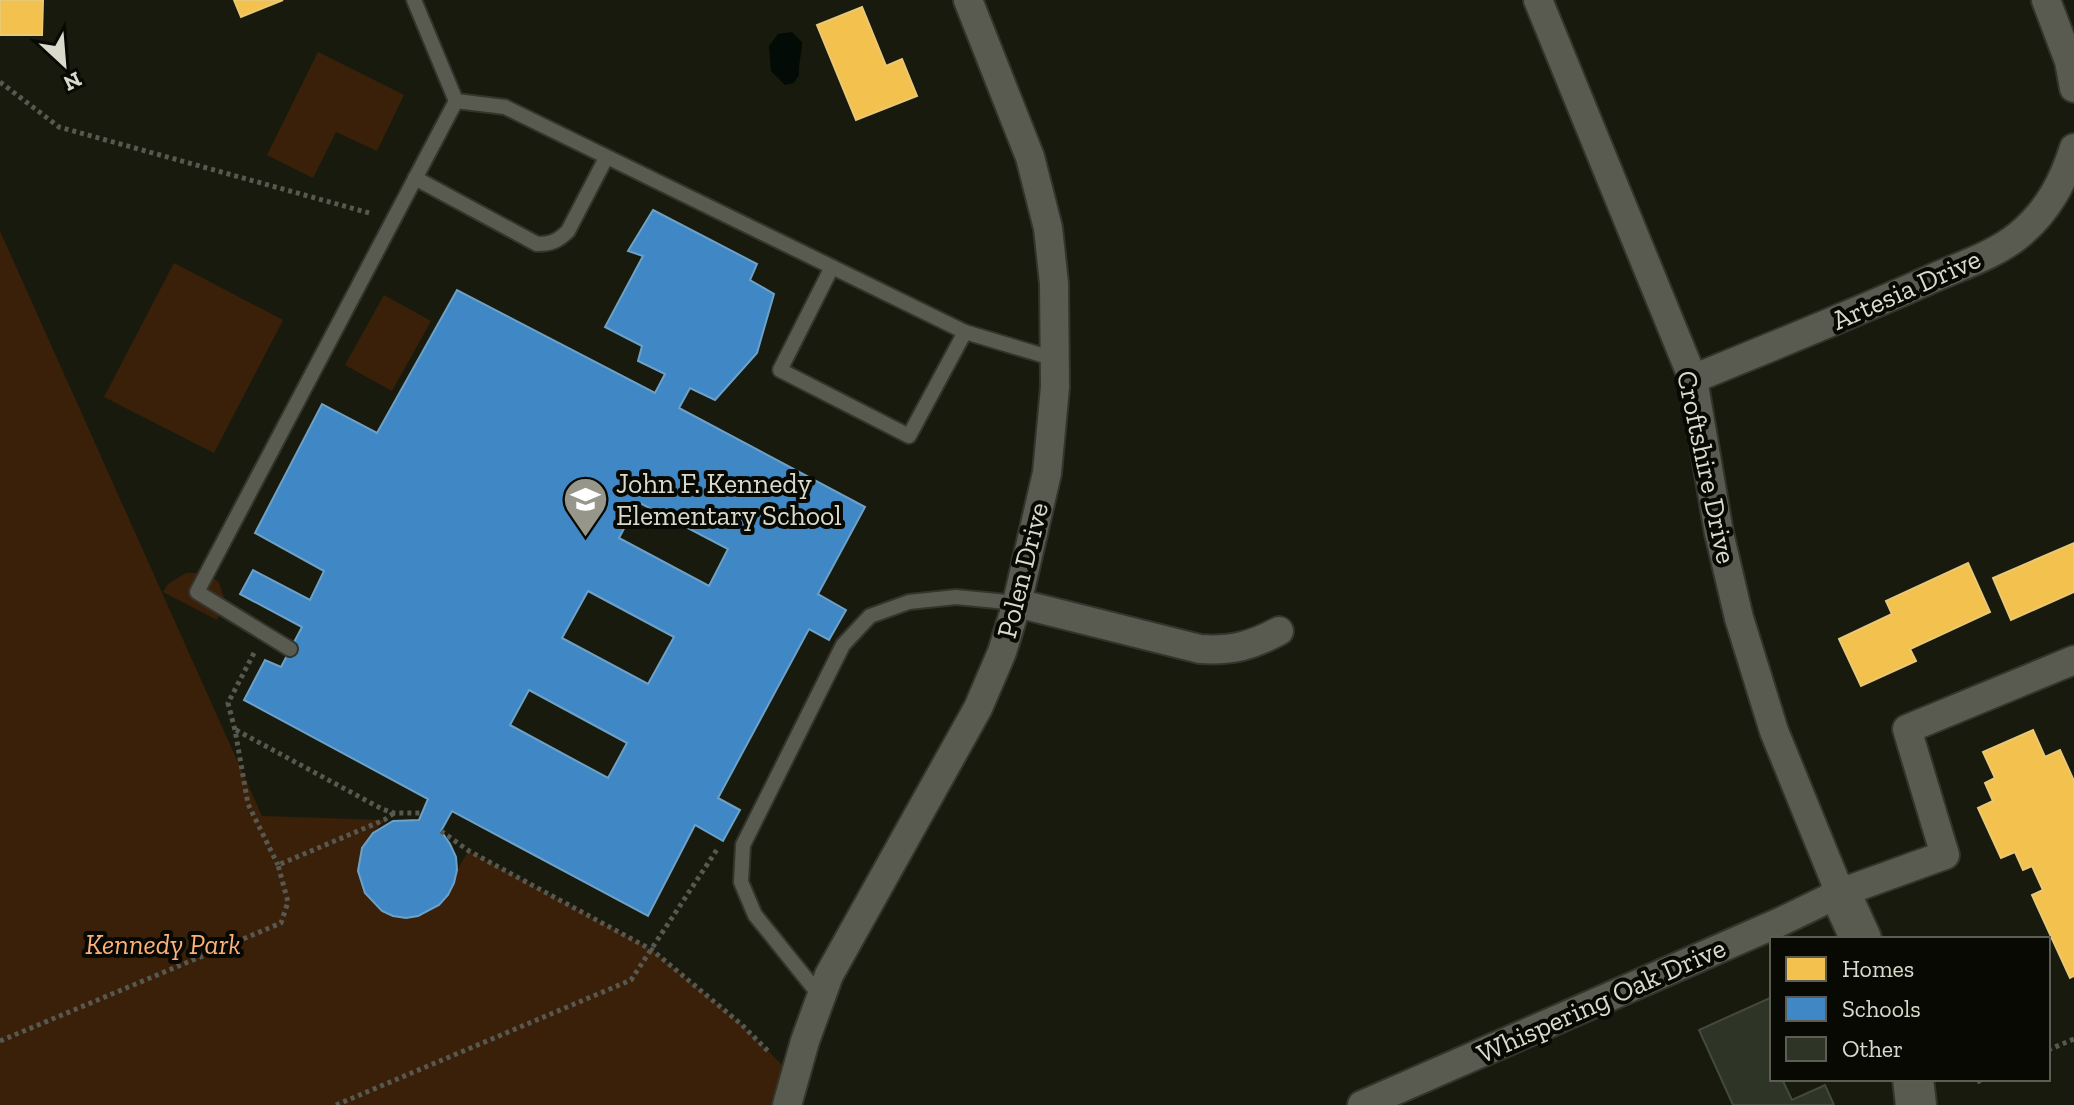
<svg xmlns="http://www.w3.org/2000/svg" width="2074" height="1105" viewBox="0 0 2074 1105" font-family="'Zilla Slab',serif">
  <rect width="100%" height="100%" fill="#191a0e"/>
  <g fill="#3a2008">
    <path d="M318,52L404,95L377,151L336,132L313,178L267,155Z"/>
    <path d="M0,231L262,816L384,820L394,813C383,823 366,835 362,850C346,898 398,939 439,905C452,894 452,880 459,867C462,862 465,856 469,851L652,950L741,1024L795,1078L787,1105H0Z"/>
    <path d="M174,263L283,320L214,453L104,397Z"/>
    <path d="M384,295L431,321L392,391L345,365Z"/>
    <path d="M186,573H202L218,581L225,600L217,620L163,592L168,584Z"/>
  </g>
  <path fill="#030b06" d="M792,32L802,42C802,54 798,64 799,75L794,83L785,85L771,71L769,46L778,34Z"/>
  <g fill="#f2c14e" stroke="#eac874" stroke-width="2">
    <path d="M0,0H43L42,35H0Z"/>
    <path d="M234,0H283L241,17Z"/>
    <path d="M862,7L886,66L902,59L917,96L856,120L817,25Z"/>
    <path d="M2074,543V592L2011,620L1993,578Z"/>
    <path d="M1968,563L1990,612L1910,649L1916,661L1861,686L1839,639L1892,614L1886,601Z"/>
    <path d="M2033,730L2045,757L2060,750L2074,781V976L2070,978L2032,895L2043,890L2032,866L2023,870L2015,852L2001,858L1978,808L1993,801L1985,783L1995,778L1983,752Z"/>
  </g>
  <path fill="#3f88c5" stroke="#6da1c7" stroke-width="2" fill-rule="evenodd" d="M653,210L757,264L750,280L774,294L757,353L715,400L690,388L679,408L865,507L818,594L846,610L829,640L809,629L718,798L740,810L723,841L695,825L648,916L452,811L441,831L450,844L456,857L457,870L454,883L448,895L439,905L418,916L406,918L393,916L382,911L365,893L358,871L362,848L373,833L393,821L419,820L428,799L244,700L265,660L281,667L302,627L240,594L253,570L310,600L324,571L255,533L322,404L377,433L457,290L655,393L665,374L638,361L642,346L605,327L643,256L628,251ZM638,502L728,549L709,586L619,538ZM588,591L674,637L648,684L562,638ZM529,690L627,743L608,778L510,725Z"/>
  <path fill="#2e3526" stroke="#45483e" stroke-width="2" d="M1772,997V1079H1782L1792,1100L1825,1085L1834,1105H1733L1699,1030Z"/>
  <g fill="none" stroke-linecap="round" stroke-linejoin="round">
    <defs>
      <g id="lane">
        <path d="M414,0L456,101"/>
        <path d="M456,101L505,107L965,332L1055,359"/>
        <path d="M415,178L537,244C551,244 558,241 568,231L606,158"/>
        <path d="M832,267L780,370L909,436L965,332"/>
        <path d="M290,649L197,592L456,101"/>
        <path d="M821,997L755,915L741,882L743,845L843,645L870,616L909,602L956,597L1017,603"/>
      </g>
      <g id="street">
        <path d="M1538,0L1693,379L1719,533L1739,618L1774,731L1840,893"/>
        <path d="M2046,0L2069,61L2074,88"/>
        <path d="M1693,379C1773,346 1853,314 1931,279C1960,266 1995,255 2019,235C2048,211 2063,182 2074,148"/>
        <path d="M1017,603L1200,649C1232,651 1251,646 1279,631"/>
        <path d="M787,1105L805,1041L829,975L978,708L1002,652L1017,603L1047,473L1055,387L1054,283L1048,228L1030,157L968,0"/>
        <path d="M1362,1105L1780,922L1840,893L1945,855L1907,729L2074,660"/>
      </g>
      <g id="secondary">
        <path d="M1840,893L1861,939"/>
        <path d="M1913,1079L1916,1105"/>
      </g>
    </defs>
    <use href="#lane" stroke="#33342b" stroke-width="18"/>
    <use href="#street" stroke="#33342b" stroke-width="32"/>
    <use href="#secondary" stroke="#33342b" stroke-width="44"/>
    <g stroke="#57584f" stroke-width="5" stroke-dasharray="4 4" stroke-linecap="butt">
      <path d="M0,82L59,127L373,214"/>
      <path d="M254,653L228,703L235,730L248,804L278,865"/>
      <path d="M236,730L382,809L394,813H422"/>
      <path d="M441,831L469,851L652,950L741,1024L770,1053"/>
      <path d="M0,1041L281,923L288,902L278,865L384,820L394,813"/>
      <path d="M2048,1050L2074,1039"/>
      <path d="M1977,1082L1983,1079"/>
      <path d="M336,1105L631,980L718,848"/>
    </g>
    <use href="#lane" stroke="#595a50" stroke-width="14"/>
    <use href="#street" stroke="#595a50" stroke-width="28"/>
    <use href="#secondary" stroke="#595a50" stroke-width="40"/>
  </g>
  <defs>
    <symbol id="school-pin" viewBox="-11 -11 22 30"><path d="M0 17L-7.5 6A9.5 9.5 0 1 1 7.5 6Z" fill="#96978a" stroke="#080902"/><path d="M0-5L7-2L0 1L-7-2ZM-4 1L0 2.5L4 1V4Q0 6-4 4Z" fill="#fff"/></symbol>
  </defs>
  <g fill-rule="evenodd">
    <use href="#school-pin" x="560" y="474" width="51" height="69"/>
  </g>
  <g text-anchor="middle" stroke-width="8" stroke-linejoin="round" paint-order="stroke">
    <g font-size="28" fill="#d9dacc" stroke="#080902">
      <text transform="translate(1906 289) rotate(-24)" y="10">Artesia Drive</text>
      <text transform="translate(1707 467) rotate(78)" y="10">Croftshire Drive</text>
      <text transform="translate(1022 570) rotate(-76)" y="10">Polen Drive</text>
      <text transform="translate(1601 1000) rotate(-24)" y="10">Whispering Oak Drive</text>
    </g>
    <g font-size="28" fill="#d9dacc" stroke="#080902" text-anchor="start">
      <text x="616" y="493">John F. Kennedy<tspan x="616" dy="32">Elementary School</tspan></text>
    </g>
    <g font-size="28" font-style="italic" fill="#fdb078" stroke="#080902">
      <text x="163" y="954">Kennedy Park</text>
    </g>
  </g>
  <rect x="1770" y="937" width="280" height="144" fill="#080902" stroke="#5c5d53" stroke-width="2"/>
  <rect x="1786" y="957" width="40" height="24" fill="#f2c14e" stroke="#5c5d53" stroke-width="2"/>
  <text x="1842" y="977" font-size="24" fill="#d9dacc">Homes</text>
  <rect x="1786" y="997" width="40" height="24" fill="#3f88c5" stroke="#5c5d53" stroke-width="2"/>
  <text x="1842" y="1017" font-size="24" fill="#d9dacc">Schools</text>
  <rect x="1786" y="1037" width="40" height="24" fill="#2e3526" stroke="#5c5d53" stroke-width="2"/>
  <text x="1842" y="1057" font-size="24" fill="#d9dacc">Other</text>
  <g transform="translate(64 64) rotate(154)" stroke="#080902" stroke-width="6" paint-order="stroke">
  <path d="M0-6L14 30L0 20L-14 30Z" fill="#d9dacc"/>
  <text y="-12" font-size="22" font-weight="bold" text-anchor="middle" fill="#d9dacc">N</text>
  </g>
</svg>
